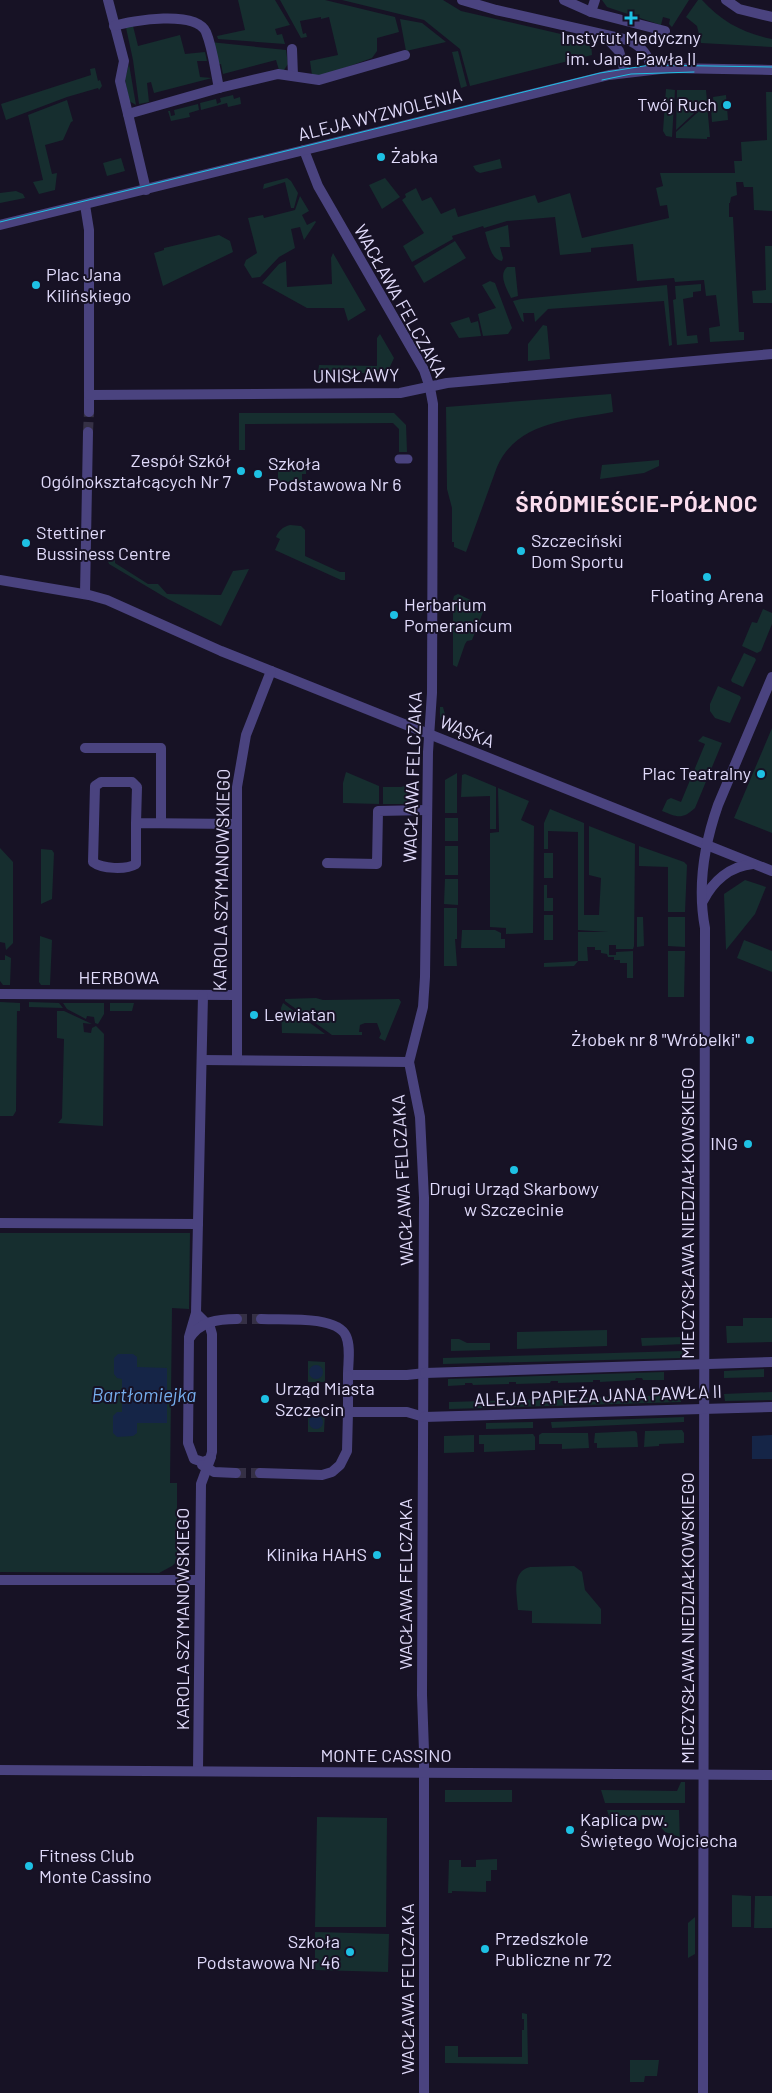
<svg xmlns="http://www.w3.org/2000/svg" width="772" height="2093" viewBox="0 0 772 2093" font-family="Barlow,sans-serif">
  <rect width="100%" height="100%" fill="#171225"/>
  <g fill="#162e2f">
    <path d="M238,0H275L290,25L275,29L277,35L282,34L285,44L218,39L217,36L245,30Z"/>
    <path d="M280,0H325L395,17L399,32L377,38V51L372,58L322,76L312,75L310,61L338,55L329,17L321,19V17L300,21L303,34L306,33L307,37L301,38Z"/>
    <path d="M342,0H443L461,11L591,41L592,55L470,86L460,49L424,20Z"/>
    <path d="M602,0H689L672,27L669,24L670,19L663,17L661,25L607,7Z"/>
    <path d="M698,0H702C722,22 743,33 772,39V47L701,43L697,26L686,17Z"/>
    <path d="M400,19L422,23L446,42L406,51Z"/>
    <path d="M132,22L138,46L180,35L185,54L205,52L207,61H197L200,77L212,78L154,93L151,82L147,83L149,102L139,104L133,60L125,23Z"/>
    <path d="M210,42L286,50L288,64L284,70H279L276,60L223,74L221,64L216,65Z"/>
    <path d="M458,51L467,86L461,88L452,52Z"/>
    <path d="M129,64L136,105L129,101L125,79Z"/>
    <path d="M95,68L98,81L100,80L102,86L99,90L98,88L67,97L6,120L1,104L91,75L90,69Z"/>
    <path d="M666,89L675,90L672,137L666,136L663,131Z"/>
    <path d="M677,90H706L707,101L676,130Z"/>
    <path d="M766,92H772V211L754,210L753,187H744L743,182H736L737,195L731,197L730,203H729V217H733L739,332H744V340L710,342L709,328L720,326L716,295L706,296L704,280L675,282L674,278L637,281L633,244L591,248V252L560,255L555,217L507,221L484,228L483,226L452,236L453,239L412,262L403,246L424,233L402,200L406,197L405,194L416,188L422,201L431,197L441,214L455,208L458,217L535,195L538,203L570,193L582,238L669,218L667,205L660,206L656,188L663,186L660,173H735L734,161H742L741,142L767,140Z"/>
    <path d="M233,95L234,99L240,97L241,104L228,107L227,103L201,110L200,103L216,99L217,104L221,102L220,98Z"/>
    <path d="M726,95L728,120L712,122L711,108L714,107L713,97Z"/>
    <path d="M67,100L73,121L71,122L63,140L45,145L52,174L57,173L55,190L39,194L33,182L43,180L28,115Z"/>
    <path d="M198,104L199,110L189,113L190,117L171,121L168,111H170L171,116L175,115L174,110Z"/>
    <path d="M707,104L710,137H707V139L676,138V132Z"/>
    <path d="M121,158L125,171L107,176L103,163Z"/>
    <path d="M500,159L502,168L480,173L476,171L473,166Z"/>
    <path d="M287,178L291,181L298,193L294,208H291L285,182L263,189L264,184Z"/>
    <path d="M385,178L400,197L382,209L369,185Z"/>
    <path d="M16,191L23,194L25,198L0,203V193Z"/>
    <path d="M300,196L309,211L302,215L307,225L315,221L316,222L304,240L300,227L291,229L295,248L279,257L260,277L252,278L244,265L246,260L257,253L248,218L263,215L264,218L295,210Z"/>
    <path d="M508,225L510,247H500L503,258L502,261C491,260 488,242 485,232Z"/>
    <path d="M219,235L230,241L233,252L163,286L154,253L164,250V248Z"/>
    <path d="M455,241L466,258L424,283L414,266Z"/>
    <path d="M765,246H772V303H753L752,291L766,290Z"/>
    <path d="M333,253L366,310L348,321L344,308H307L262,283L279,264L286,261L287,287L332,284L331,258Z"/>
    <path d="M507,267H515L518,296L511,298C507,289 498,275 507,267Z"/>
    <path d="M490,281L495,283L512,328L508,334L483,336L478,314L496,308L482,285Z"/>
    <path d="M701,284V291L693,292V297L683,299L687,336L697,335L698,343L677,345L673,300L676,299L675,286Z"/>
    <path d="M667,285L672,345L669,346L664,301L548,309L535,322L534,313H523L524,322L522,321L513,301L521,299Z"/>
    <path d="M469,317L471,323L478,321L481,336L459,338L450,323Z"/>
    <path d="M543,325L547,326L550,359L528,361V344Z"/>
    <path d="M380,334L394,358L387,373H318L319,365L377,366V338Z"/>
    <path d="M611,394L613,412C570,420 517,421 497,467L466,552L454,547V542H452V508L447,489L446,407Z"/>
    <path d="M239,413H394L406,425L407,452H399V429L393,423L245,424V450H239Z"/>
    <path d="M659,460V466L644,473L600,479L602,465Z"/>
    <path d="M306,468V474H302V482H278V469Z"/>
    <path d="M290,525L301,526L305,530V556L340,572H345V580H341L275,550L280,539L276,537C279,530 283,527 290,525Z"/>
    <path d="M110,559L115,560V563L148,584H158L167,594L221,595L233,571L249,569L221,626L168,599L109,564L108,561Z"/>
    <path d="M458,594L485,607L472,640L467,641L465,644L457,667L453,665V600L454,596Z"/>
    <path d="M763,609L772,613V624L761,651L757,653L742,646L752,622L757,623Z"/>
    <path d="M744,653L755,658L756,660L743,687L732,682L731,680Z"/>
    <path d="M718,686L740,696L741,698L730,723L715,718L710,711V704Z"/>
    <path d="M440,707H443L446,718L457,729L455,734C442,729 439,720 440,707Z"/>
    <path d="M772,728V833L734,818Z"/>
    <path d="M703,736L722,743L695,808C682,820 677,817 662,811L667,800L671,798L681,802L705,744L698,741Z"/>
    <path d="M346,772L379,786V804L343,803V783Z"/>
    <path d="M457,773V813H445V780Z"/>
    <path d="M465,774L496,787V829H490V796L461,797L462,775Z"/>
    <path d="M408,785L407,804H383V787H401Z"/>
    <path d="M498,788L529,801L521,820L534,826L533,933L506,934V928L490,927V833L499,832Z"/>
    <path d="M550,809L584,823V915H599L601,878L589,875V826L635,844L634,946L633,949H616V945H609V955H616V952L633,951V978H627V963H620V960H614V957H608L607,954L601,953V950H595V947H587L588,961H578L574,966L544,967V963L578,961V932H608L578,930V832L548,831V849H544V823Z"/>
    <rect x="445" y="818" width="13" height="23"/>
    <rect x="445" y="846" width="13" height="29"/>
    <path d="M639,846L684,862L687,865L685,912H668V867L639,866Z"/>
    <path d="M0,848L13,862V943L6,950L5,943L0,942Z"/>
    <path d="M41,849L52,850L54,853L52,899L41,904Z"/>
    <rect x="544" y="853" width="9" height="25"/>
    <path d="M445,879H458V905L444,904Z"/>
    <path d="M745,880L766,887L755,914L726,950L724,894Z"/>
    <path d="M544,885H547V898H553V911H544Z"/>
    <path d="M444,908H457V939H455L457,966H444Z"/>
    <rect x="544" y="915" width="9" height="25"/>
    <path d="M637,917H643L644,946L637,947Z"/>
    <path d="M668,917H685V947L668,946Z"/>
    <path d="M462,930H495L501,933V939H505V948H461Z"/>
    <path d="M40,936L52,940L50,985H41L39,982Z"/>
    <path d="M744,940L772,951V972L737,958Z"/>
    <path d="M668,951H685L684,997H668Z"/>
    <path d="M5,955L11,958L10,985H3L0,981V960H5Z"/>
    <path d="M316,998L323,1000L399,999L401,1002L385,1041L379,1038L381,1034L377,1023H365L360,1025L359,1032H362V1035H332L285,1001V999Z"/>
    <path d="M0,1002L20,1003V1011H17L16,1111L13,1116H0Z"/>
    <path d="M29,1002L59,1003L63,1008L29,1007Z"/>
    <path d="M63,1003H104V1014L98,1024L95,1023L94,1017L87,1016L86,1019L67,1009Z"/>
    <path d="M110,1003H134L132,1011H110Z"/>
    <path d="M283,1003L325,1034L282,1033L281,1008Z"/>
    <path d="M57,1011H64L92,1024L83,1023L84,1032L91,1033L92,1028L96,1026L104,1034L103,1126L58,1123L62,1118L64,1039L57,1038Z"/>
    <path d="M0,1233H190L189,1309L172,1308L170,1483H177V1561L172,1566L159,1573L0,1572Z"/>
    <path d="M743,1318H772V1342L727,1343L726,1326H743Z"/>
    <path d="M607,1330V1346L517,1349V1332Z"/>
    <path d="M684,1337V1344L642,1346L641,1338Z"/>
    <path d="M451,1339H459L467,1343H490V1350L451,1351Z"/>
    <path d="M682,1351L683,1358L443,1364V1358Z"/>
    <path d="M308,1361L325,1362V1382H308Z"/>
    <path d="M764,1369V1377L724,1378V1371Z"/>
    <path d="M664,1372V1380H643L642,1378H636L635,1380L600,1382V1380H593V1382L558,1383V1381H551L550,1383L516,1384V1382H509V1384L473,1385L472,1383H465V1385L448,1386V1379Z"/>
    <path d="M772,1392V1400L725,1401L724,1394Z"/>
    <path d="M681,1395V1402L449,1409V1402Z"/>
    <path d="M308,1411H325L324,1432H308Z"/>
    <path d="M684,1417V1422L552,1428L551,1422Z"/>
    <path d="M533,1422V1428L486,1429V1423Z"/>
    <path d="M682,1430L684,1433V1443L659,1444V1446L644,1447L645,1431Z"/>
    <path d="M635,1431L637,1433L638,1447L597,1448V1443H594L595,1433Z"/>
    <path d="M542,1433H588L589,1448L562,1449V1444H539V1435Z"/>
    <path d="M533,1434L535,1437V1450L484,1452V1444H479V1435Z"/>
    <path d="M474,1435V1452L444,1453V1436Z"/>
    <path d="M574,1566L582,1572L585,1590L601,1609V1624L532,1623V1611L518,1610C517,1593 511,1572 530,1567Z"/>
    <path d="M681,1782H685V1803H605L601,1790L677,1791Z"/>
    <rect x="445" y="1790" width="67" height="12"/>
    <path d="M607,1810H679L680,1845L677,1836L665,1832L659,1825L648,1821L612,1819L609,1816Z"/>
    <path d="M317,1817L387,1818L386,1927H315Z"/>
    <path d="M497,1859V1870H491V1881H486V1892L452,1891V1893H448L449,1860H461V1867H476V1860Z"/>
    <path d="M732,1895L751,1896V1927H732Z"/>
    <path d="M755,1896H772V1928H754Z"/>
    <path d="M695,1917V1954L688,1958V1923Z"/>
    <path d="M315,1932L389,1934L388,1972L315,1970Z"/>
    <path d="M522,2013L527,2014L528,2064L445,2063V2046H458V2057H522V2030H524V2019H522Z"/>
    <path d="M630,2060H659L657,2076H645L644,2082H630Z"/>
  </g>
  <g fill="#152547">
    <path d="M118,1354H133L137,1357V1367L167,1368V1423H137V1433L133,1436L117,1437L113,1433V1416L117,1412H122V1379L117,1378L114,1374V1358Z"/>
    <circle cx="316" cy="1372" r="7"/>
    <circle cx="316" cy="1422" r="7"/>
    <path d="M772,1435V1459H752V1436Z"/>
  </g>
  <g fill="none" stroke-linecap="round" stroke-linejoin="round">
    <g stroke="#353045" stroke-width="10" stroke-dasharray="10 5" stroke-linecap="butt">
      <path d="M88,432L89,412"/>
      <path d="M237,1319H261"/>
      <path d="M236,1473H260"/>
    </g>
    <path stroke="#4a437f" stroke-width="9" d="M399,459H408"/>
    <g stroke="#4a437f" stroke-width="10">
      <path d="M108,0L124,61L120,81L128,114"/>
      <path d="M462,0L496,10L628,40C641,46 649,54 651,69"/>
      <path d="M564,0L591,12"/>
      <path d="M595,0L591,12L665,31"/>
      <path d="M726,0L739,9L772,17"/>
      <path d="M114,26C133,20 196,10 206,32C213,49 215,70 219,88"/>
      <path d="M605,36L619,51L625,72"/>
      <path d="M292,49L293,76"/>
      <path d="M304,150L318,186L424,370L430,388L433,404L432,693L428,752L425,977L423,1007L409,1062L420,1117L424,1198L422,1695L424,1751V2093"/>
      <path d="M146,190L128,114L219,88L278,74L319,80L405,55"/>
      <path d="M85,205L89,230V412"/>
      <path d="M89,395L400,393L447,383L772,354"/>
      <path d="M0,580L89,595L107,600L221,651L772,871"/>
      <path d="M85,594L88,432"/>
      <path d="M85,748H161V823"/>
      <path d="M136,823V864C126,870 102,869 93,862L95,786L101,782H132L137,787L136,823L236,824"/>
      <path d="M327,863L377,864L378,811L427,810"/>
      <path d="M703,901C713,881 730,866 753,864"/>
      <path d="M0,994L237,995"/>
      <path d="M202,1060L409,1062"/>
      <path d="M237,1060V787L246,735L271,671"/>
      <path d="M0,1223L198,1224"/>
      <path d="M196,1313L210,1327L212,1334V1452L210,1459L203,1462L194,1459L188,1443L189,1337L196,1313L203,995"/>
      <path d="M261,1319C282,1320 337,1315 346,1336C351,1347 348,1363 348,1375H407L425,1373"/>
      <path d="M189,1339C200,1321 218,1319 237,1319"/>
      <path d="M348,1375V1412"/>
      <path d="M202,1465L214,1472L236,1473"/>
      <path d="M260,1473L322,1475L332,1472L340,1465L347,1451L348,1412H407L424,1417"/>
      <path d="M0,1580H200"/>
      <path d="M198,1771L201,1484L211,1457"/>
      <path d="M703,2093L705,928C697,886 704,845 718,805L772,677"/>
    </g>
    <g stroke="#4a437f" stroke-width="10">
      <path d="M0,225L609,75L669,68L772,70"/>
      <path d="M425,1373L772,1362"/>
      <path d="M424,1417L772,1407"/>
      <path d="M0,1770L772,1775"/>
    </g>
    <g stroke="#1ec1e4" stroke-width="1">
      <path d="M602,80L631,74L694,72"/>
      <path d="M0,222L600,73L650,65L772,67"/>
    </g>
  </g>
  <g fill="#1ec1e4" stroke="#171225" stroke-width="2">
    <path d="M628.5 10.5h5v5h5v5h-5v5h-5v-5h-5v-5h5z"/>
    <circle cx="727" cy="105" r="5"/>
    <circle cx="381" cy="157" r="5"/>
    <circle cx="36" cy="285" r="5"/>
    <circle cx="241" cy="471" r="5"/>
    <circle cx="258" cy="474" r="5"/>
    <circle cx="26" cy="543" r="5"/>
    <circle cx="521" cy="551" r="5"/>
    <circle cx="707" cy="577" r="5"/>
    <circle cx="394" cy="615" r="5"/>
    <circle cx="761" cy="774" r="5"/>
    <circle cx="254" cy="1015" r="5"/>
    <circle cx="750" cy="1040" r="5"/>
    <circle cx="748" cy="1144" r="5"/>
    <circle cx="514" cy="1170" r="5"/>
    <circle cx="265" cy="1399" r="5"/>
    <circle cx="377" cy="1555" r="5"/>
    <circle cx="570" cy="1830" r="5"/>
    <circle cx="29" cy="1866" r="5"/>
    <circle cx="485" cy="1949" r="5"/>
    <circle cx="350" cy="1952" r="5"/>
  </g>
  <g text-anchor="middle" stroke-width="4" stroke-linejoin="round" paint-order="stroke">
    <g font-size="18" fill="#e1dbfb" stroke="#171225" text-anchor="start">
      <text x="631" y="44" text-anchor="middle">Instytut Medyczny<tspan x="631" dy="21">im. Jana Pawła II</tspan></text>
      <text x="717" y="111" text-anchor="end">Twój Ruch</text>
      <text x="391" y="163">Żabka</text>
      <text x="46" y="281">Plac Jana<tspan x="46" dy="21">Kilińskiego</tspan></text>
      <text x="231" y="467" text-anchor="end">Zespół Szkół<tspan x="231" dy="21">Ogólnokształcących Nr 7</tspan></text>
      <text x="268" y="470">Szkoła<tspan x="268" dy="21">Podstawowa Nr 6</tspan></text>
      <text x="36" y="539">Stettiner<tspan x="36" dy="21">Bussiness Centre</tspan></text>
      <text x="531" y="547">Szczeciński<tspan x="531" dy="21">Dom Sportu</tspan></text>
      <text x="707" y="602" text-anchor="middle">Floating Arena</text>
      <text x="404" y="611">Herbarium<tspan x="404" dy="21">Pomeranicum</tspan></text>
      <text x="751" y="780" text-anchor="end">Plac Teatralny</text>
      <text x="264" y="1021">Lewiatan</text>
      <text x="740" y="1046" text-anchor="end">Żłobek nr 8 "Wróbelki"</text>
      <text x="738" y="1150" text-anchor="end">ING</text>
      <text x="514" y="1195" text-anchor="middle">Drugi Urząd Skarbowy<tspan x="514" dy="21">w Szczecinie</tspan></text>
      <text x="275" y="1395">Urząd Miasta<tspan x="275" dy="21">Szczecin</tspan></text>
      <text x="367" y="1561" text-anchor="end">Klinika HAHS</text>
      <text x="580" y="1826">Kaplica pw.<tspan x="580" dy="21">Świętego Wojciecha</tspan></text>
      <text x="39" y="1862">Fitness Club<tspan x="39" dy="21">Monte Cassino</tspan></text>
      <text x="495" y="1945">Przedszkole<tspan x="495" dy="21">Publiczne nr 72</tspan></text>
      <text x="340" y="1948" text-anchor="end">Szkoła<tspan x="340" dy="21">Podstawowa Nr 46</tspan></text>
    </g>
    <g font-size="18" fill="#e1dbfb" stroke="#171225">
      <text transform="translate(380 115) rotate(-14)" y="6">ALEJA WYZWOLENIA</text>
      <text transform="translate(400 301) rotate(61)" y="6">WACŁAWA FELCZAKA</text>
      <text transform="translate(356 376) rotate(-1)" y="6">UNISŁAWY</text>
      <text transform="translate(467 732) rotate(22)" y="6">WĄSKA</text>
      <text transform="translate(413 777) rotate(-88)" y="6">WACŁAWA FELCZAKA</text>
      <text transform="translate(222 880) rotate(-89)" y="6">KAROLA SZYMANOWSKIEGO</text>
      <text x="119" y="984">HERBOWA</text>
      <text transform="translate(403 1180) rotate(-93)" y="6">WACŁAWA FELCZAKA</text>
      <text transform="translate(688 1213) rotate(-90)" y="6">MIECZYSŁAWA NIEDZIAŁKOWSKIEGO</text>
      <text transform="translate(598 1396) rotate(-2)" y="6">ALEJA PAPIEŻA JANA PAWŁA II</text>
      <text transform="translate(406 1584) rotate(-90)" y="6">WACŁAWA FELCZAKA</text>
      <text transform="translate(688 1618) rotate(-90)" y="6">MIECZYSŁAWA NIEDZIAŁKOWSKIEGO</text>
      <text transform="translate(183 1619) rotate(-90)" y="6">KAROLA SZYMANOWSKIEGO</text>
      <text x="386" y="1762">MONTE CASSINO</text>
      <text transform="translate(408 1989) rotate(-90)" y="6">WACŁAWA FELCZAKA</text>
    </g>
    <g font-size="19" font-style="italic" fill="#76aeee" stroke="#171225">
      <text x="144" y="1402">Bartłomiejka</text>
    </g>
    <g font-size="22" font-weight="bold" letter-spacing="1" fill="#fbddee" stroke="#171225">
      <text x="637" y="512">ŚRÓDMIEŚCIE-PÓŁNOC</text>
    </g>
  </g>
</svg>
